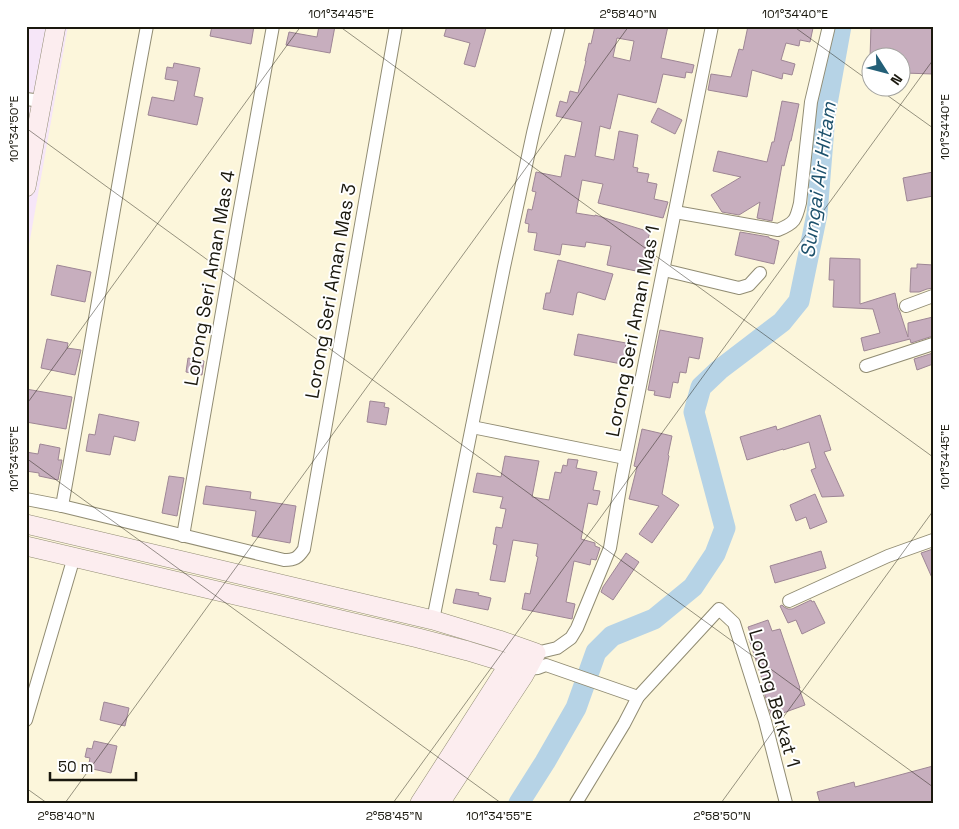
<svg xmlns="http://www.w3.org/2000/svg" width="959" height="829" viewBox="0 0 959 829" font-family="'Space Grotesk',sans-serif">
  <rect width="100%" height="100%" fill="#fcf6db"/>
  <path fill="#f6e6f8" d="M26,26H68L26,262Z"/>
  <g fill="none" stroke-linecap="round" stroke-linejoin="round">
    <path stroke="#b6d3e6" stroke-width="21" d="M519,803L545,762L576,708L596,652L612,636L654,619L693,587L715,554L725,528L694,412L701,387L719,370L782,322L799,301L817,214L825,115L841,26"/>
  </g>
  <g fill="#c7aebe" stroke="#9e8695" fill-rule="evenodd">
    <path d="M212,26H254L251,44L210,36Z"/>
    <path d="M319,26H335L330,53L286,45L289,32L317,37Z"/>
    <path d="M447,26H480L486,28L475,67L464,64L470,43L444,36Z"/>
    <path d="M595,26H668L661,58L694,65L692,73L686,72L685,78L663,74L656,103L618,94L610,129L600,126L595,156L614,160L619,131L638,135L633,167L638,168L637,172L649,174L647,182L657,184L654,199L668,202L663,218L598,203L603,184L582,180L576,213L595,216V215L650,232L643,256L655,258L652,269L643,267L641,272L607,265L611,246L586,242L585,247L562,244L560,255L534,250L537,233L528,232L529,224L525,223L528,209L532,210L536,192L532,191L536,172L561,177L565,155L575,157L582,122L556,116L560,101L567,103L570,91L578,93L586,61H585L589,43L591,44ZM617,38L634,41L630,61L613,57Z"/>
    <path d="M748,26H805L813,28L810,42L800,40L799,46L786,43L781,60L795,64L792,75L783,73L782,79L752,70L747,97L708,90L711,74L731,77L739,49L743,50Z"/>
    <path d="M871,26H933V74L904,73L905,58H870Z"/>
    <path d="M174,63L200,68L194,96L203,98L197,125L148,115L152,97L174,101L178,81L165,79L167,67L173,68Z"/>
    <path d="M782,101L799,104L791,141H790L784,166L782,165L772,221L757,218L760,202L739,215L722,212L711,195L741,177L713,171L718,151L767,162L772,142H774Z"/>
    <path d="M658,108L682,120L675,134L651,122Z"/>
    <path d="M933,172V196L907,201L903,178Z"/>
    <path d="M740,232L769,237V238L779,241L774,264L735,255Z"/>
    <path d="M830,258L860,259V304L895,293L898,308L900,312L908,337V323L933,317V336L911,343L910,339L864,351L861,338L880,333L873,309L833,307L834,280H829Z"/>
    <path d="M558,260L613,274L605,300L579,292L577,293L573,315L543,309L546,293H550Z"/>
    <path d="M917,264L933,265V288L927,289L919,292H910L911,268H917Z"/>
    <path d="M57,265L91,272L85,302L51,295Z"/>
    <path d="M660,330L703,338L699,359L689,357L686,373L680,372L678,383L673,382L670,398L654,395L655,391L648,390Z"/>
    <path d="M578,334L626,343L624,354H629L627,365L574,355Z"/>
    <path d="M47,339L68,343L67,348L81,350L75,375L41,368Z"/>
    <path d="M933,353V364L917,370L914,359Z"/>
    <path d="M188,358L204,361L202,375L186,372Z"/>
    <path d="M26,389L72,397L66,429L26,422Z"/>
    <path d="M370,401L385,403L384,407L389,408L386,425L367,422Z"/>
    <path d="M99,414L139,422L135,441L114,436L110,455L86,451L89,434L95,435Z"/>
    <path d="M820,415L831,450L824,452L844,496L822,497L811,470L816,468L809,442L783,450V449L747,460L740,437L776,426L777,430Z"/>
    <path d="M642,429L672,436L668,455L669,456L662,494L679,505L652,543L639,534L659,506L629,499L637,467L634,466Z"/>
    <path d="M40,444L60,448L58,460H62L58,480L39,476V473L26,471V452L38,454Z"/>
    <path d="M505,456L539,461L532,497L549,500L555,472L561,473L563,465L567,466L568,459L578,460L576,468L597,472L593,490L600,491L597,505L588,503L581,539L595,543V546L600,548L596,560L591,559L590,565L574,561L566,602L575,604L572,619L522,609L525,593L530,594L538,557L536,556L538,544L513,540L505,582L490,580L497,545L493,544L496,527L502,528L506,509L500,508L503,497L473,492L477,473L501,477Z"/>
    <path d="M169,476L184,478L177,516L162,513Z"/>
    <path d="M206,486L251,492L250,499L296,506L290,543L252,536L256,511L203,504Z"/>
    <path d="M815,494L827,522L810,529L806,517L796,521L790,505Z"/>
    <path d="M933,549V580L921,553Z"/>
    <path d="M821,551L826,568L775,583L770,566Z"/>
    <path d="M626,553L639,562L613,600L601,592L603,587Z"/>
    <path d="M456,589L479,593L478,595L491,598L488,610L453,603Z"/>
    <path d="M811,600L812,602L814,601L825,623L802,634L796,620L788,623L780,606L782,605L784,607L788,609H792Z"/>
    <path d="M768,620L772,631L780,629L800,688H799L805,705L772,717L762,686L764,685L749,639L752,638L748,627Z"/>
    <path d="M104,702L129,708L125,726L100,720Z"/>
    <path d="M94,741L117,746L111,773L88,768L90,758L85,757L87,748L92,749Z"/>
    <path d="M933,766V803H820L817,792L854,782L855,787Z"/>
  </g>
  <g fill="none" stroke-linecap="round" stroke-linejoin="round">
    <defs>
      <g id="street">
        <path d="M26,99L42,101"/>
        <path d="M675,212L778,230C795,223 796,220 800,203L811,102L829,26"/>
        <path d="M664,270L739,288L749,285L760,273"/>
        <path d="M906,306L933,296"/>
        <path d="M866,366L933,344"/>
        <path d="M472,427L625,458"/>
        <path d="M26,499L62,506L284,560C295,560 298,558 304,549L396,26"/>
        <path d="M62,506C91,346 117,186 147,26"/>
        <path d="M183,536L238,220L273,26"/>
        <path d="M789,601L888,556L933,540"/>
        <path d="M433,620L504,267L533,133L559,26"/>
        <path d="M536,653L557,648L571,638L577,628L610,548L622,476L712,26"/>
        <path d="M527,669L538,668L546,665L638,697"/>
        <path d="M26,720L74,557"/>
        <path d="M576,803L624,724L638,697L719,609L734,623L765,721L786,803"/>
      </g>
      <g id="secondary">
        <path d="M26,187L56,26"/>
        <path d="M26,524L433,620L499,640L536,653L524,675L440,803"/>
        <path d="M26,546L418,638L468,651L527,669"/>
        <path d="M420,803L515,655"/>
      </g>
    </defs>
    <use href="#street" stroke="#918c73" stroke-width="14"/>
    <use href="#secondary" stroke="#918c73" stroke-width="20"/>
    <use href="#street" stroke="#fff" stroke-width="12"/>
    <use href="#secondary" stroke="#fcedef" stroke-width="19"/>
  </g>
  <path fill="none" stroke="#1a180e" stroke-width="1" stroke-opacity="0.45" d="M339,26L933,457M793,26L872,83M877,88L933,128M26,128L933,787M26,405L301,26M26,458L501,803M26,788L47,803M65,803L629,26M393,803L933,60M721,803L933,511"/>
  <g text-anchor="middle" stroke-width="4" stroke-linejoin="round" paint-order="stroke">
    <g font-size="19" fill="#1a180e" stroke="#fff">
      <text transform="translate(209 278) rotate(-80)" y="7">Lorong Seri Aman Mas 4</text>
      <text transform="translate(330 291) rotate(-80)" y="7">Lorong Seri Aman Mas 3</text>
      <text transform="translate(632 331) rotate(-79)" y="7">Lorong Seri Aman Mas 1</text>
      <text transform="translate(775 698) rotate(74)" y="7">Lorong Berkat 1</text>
    </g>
    <g font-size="20" font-style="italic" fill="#1d516c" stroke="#fff">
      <text transform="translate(818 180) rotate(-82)" y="7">Sungai Air Hitam</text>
    </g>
  </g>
  <rect width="959" height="829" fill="none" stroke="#ffffff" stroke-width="55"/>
  <g transform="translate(886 72) rotate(126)"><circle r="24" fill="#ffffff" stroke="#a3a39f"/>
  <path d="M0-4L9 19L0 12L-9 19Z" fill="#235f77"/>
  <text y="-8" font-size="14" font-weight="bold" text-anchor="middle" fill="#1a180e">N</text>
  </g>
  <path d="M50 772v8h86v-8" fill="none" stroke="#1a180e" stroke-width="2.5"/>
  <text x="58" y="772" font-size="15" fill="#1a180e" stroke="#ffffff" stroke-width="4" paint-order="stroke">50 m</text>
  <rect x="28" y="28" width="904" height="774" fill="none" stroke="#1a180e" stroke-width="2"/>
  <g font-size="12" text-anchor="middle" fill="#1a180e">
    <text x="341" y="18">101°34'45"E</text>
    <text x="628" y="18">2°58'40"N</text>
    <text x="795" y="18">101°34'40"E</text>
    <text transform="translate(945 127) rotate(-90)" y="4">101°34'40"E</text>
    <text transform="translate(14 129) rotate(-90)" y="4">101°34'50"E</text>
    <text transform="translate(945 457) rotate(-90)" y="4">101°34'45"E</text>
    <text transform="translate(14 459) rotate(-90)" y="4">101°34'55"E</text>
    <text x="66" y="820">2°58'40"N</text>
    <text x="394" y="820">2°58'45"N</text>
    <text x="499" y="820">101°34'55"E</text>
    <text x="722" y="820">2°58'50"N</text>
  </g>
</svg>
